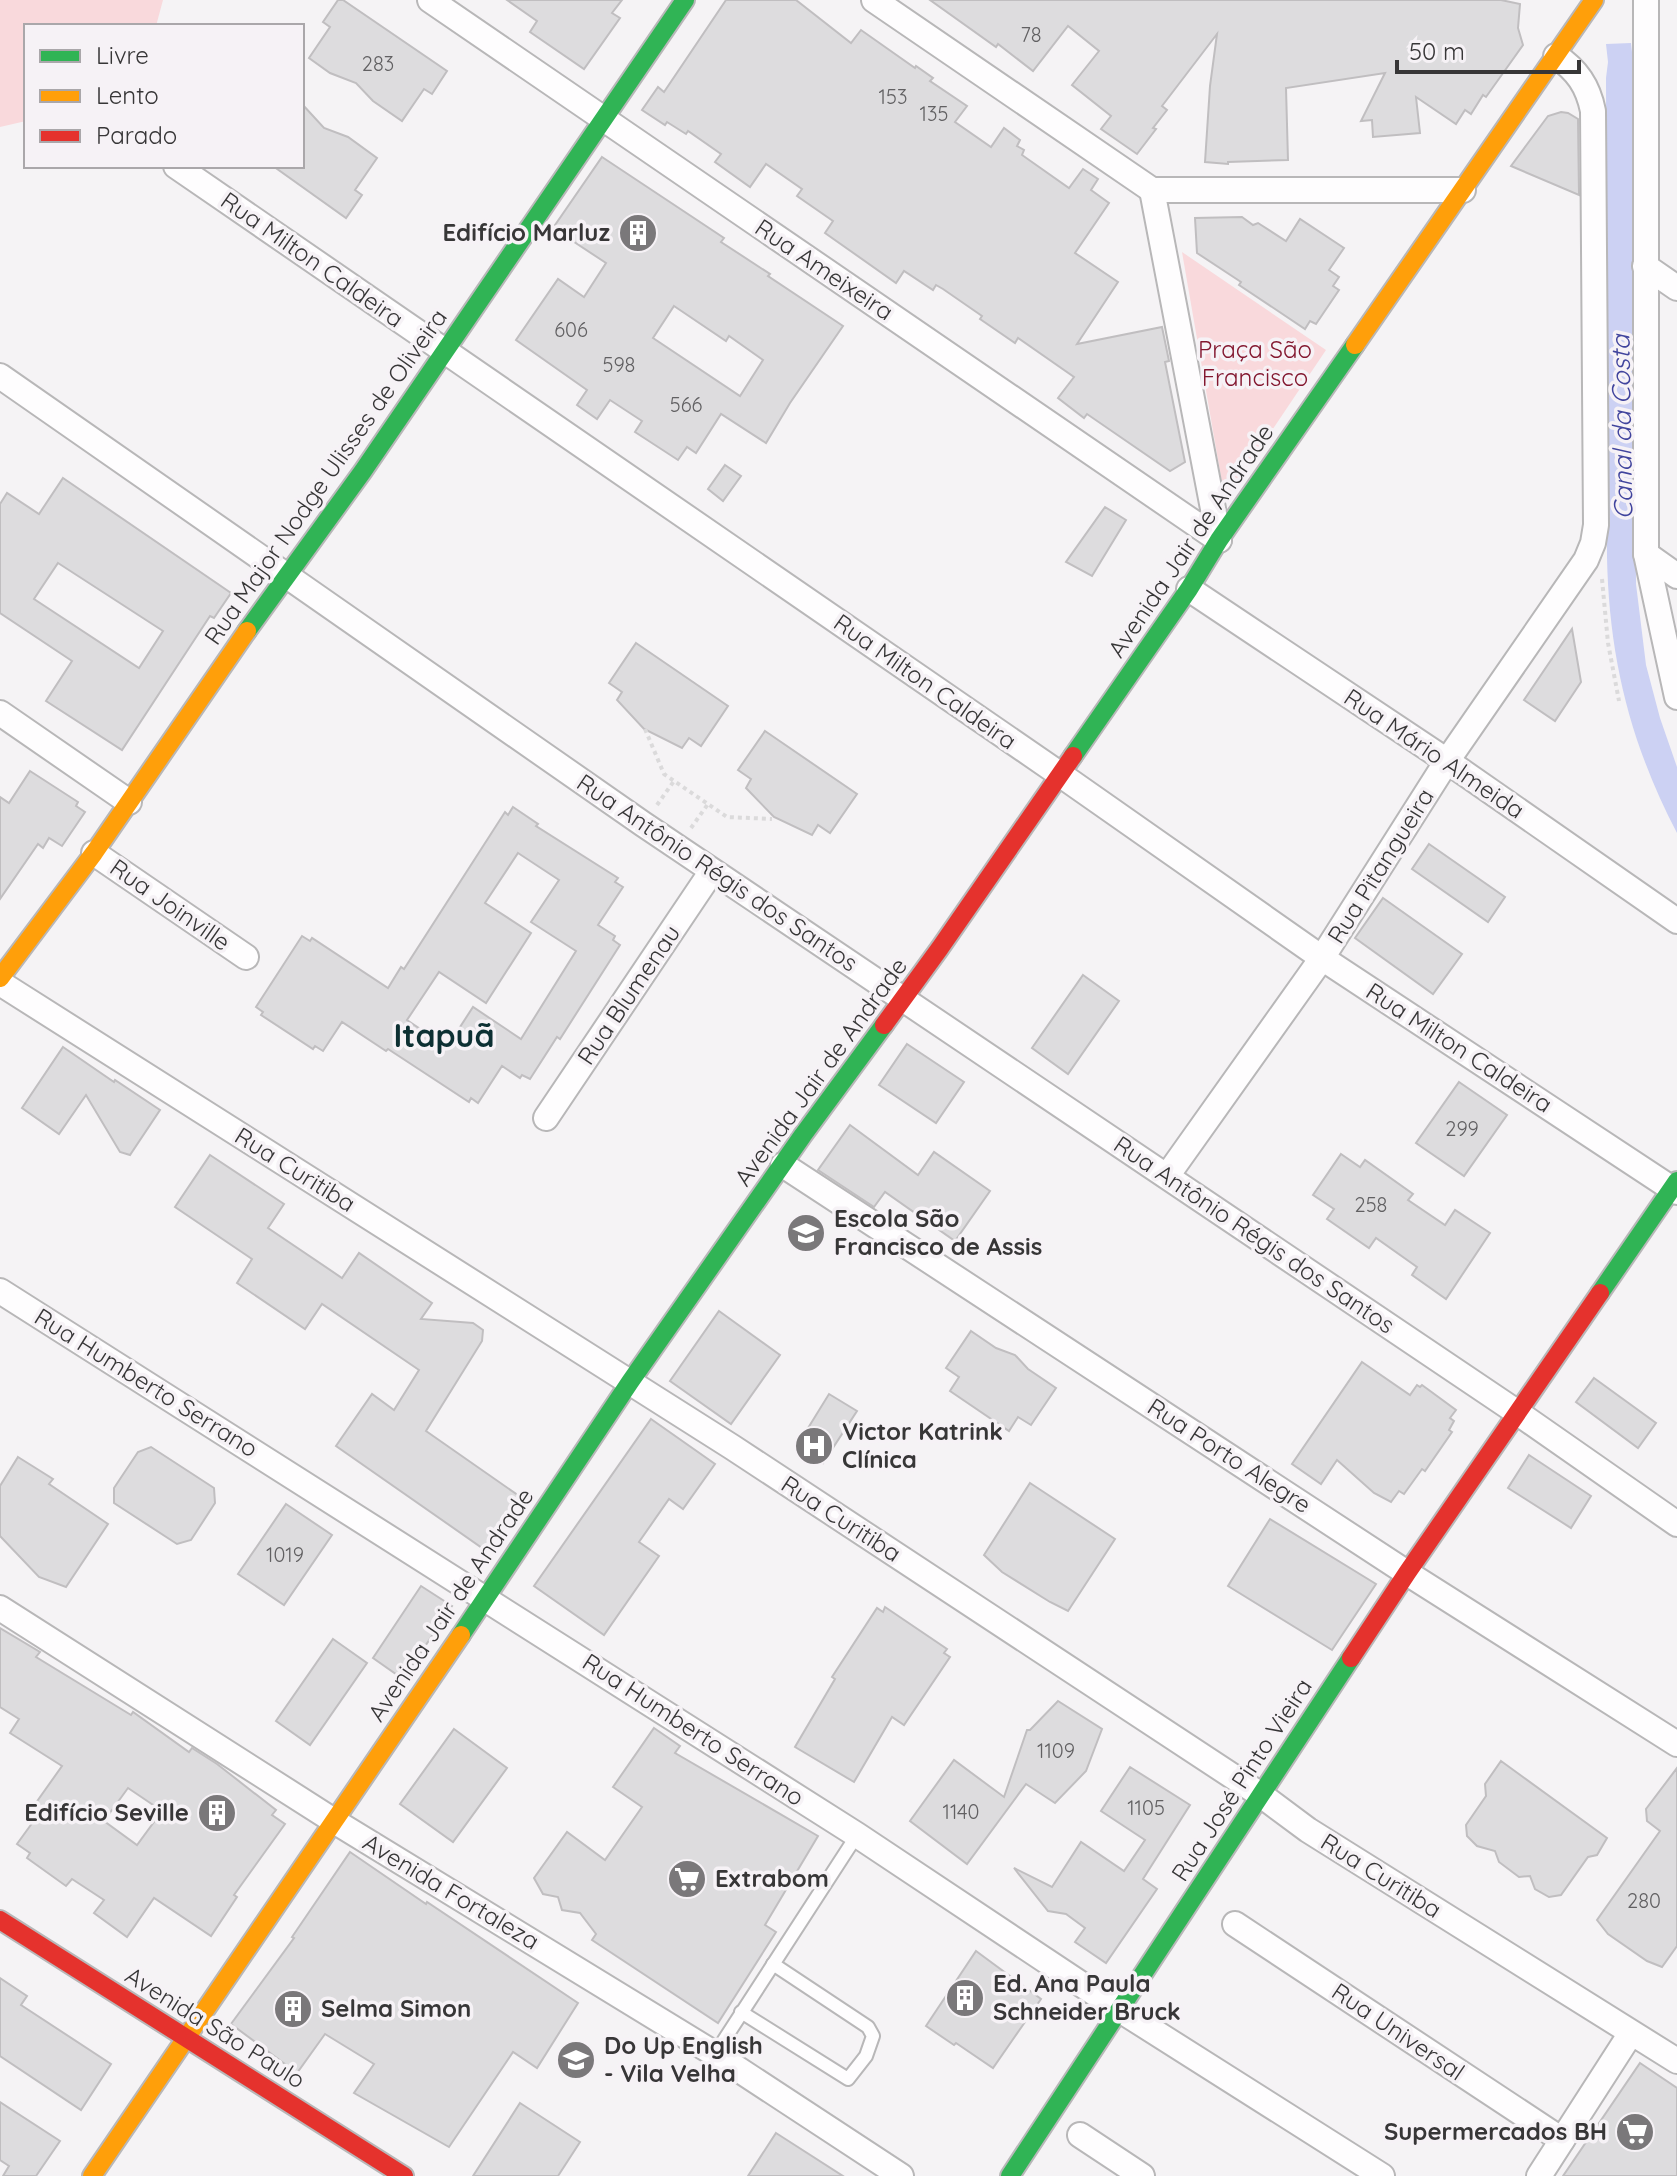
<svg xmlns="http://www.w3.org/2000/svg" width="1677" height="2176" viewBox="0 0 1677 2176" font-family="Quicksand,sans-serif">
  <rect width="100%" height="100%" fill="#f5f3f5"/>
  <g fill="#f9d9dc">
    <path d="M0,0H163L156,26H26V121L0,127Z"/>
    <path d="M1182,252L1326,350L1225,500Z"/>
  </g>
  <path fill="#ccd1f3" d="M1631,43L1635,79L1636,584L1646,665L1660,718L1677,767V833C1630,743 1609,657 1607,557L1606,78L1608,62L1606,44Z"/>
  <g fill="#dddcde" stroke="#c0bec0" stroke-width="2" fill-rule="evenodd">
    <path d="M338,0H343L447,71L432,94L424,89L402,121L373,101L356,83L330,73L309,58L330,27L323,22Z"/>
    <path d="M507,0H622L612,13L620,18L584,69L530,32L537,21Z"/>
    <path d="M726,0H796L851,43L861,30L915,68L916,66L933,78L930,81L967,106L955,122L991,147L1004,128L1020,140L1017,146L1024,150L1022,155L1069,188L1083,169L1098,179L1091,190L1109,203L1075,253L1118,282L1077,344L1162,327L1169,361L1165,362L1185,462L1170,471L1087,414L1084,418L1058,398L1074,377L1018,338L1015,343L980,319L982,316L943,289L936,285L933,290L904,271L896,283L825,233L833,221L797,196L802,189L766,164L750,187L715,162L721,154L688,131L686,134L667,122L665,125L642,110L658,87L664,92Z"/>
    <path d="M930,0H1501L1520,4L1518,28L1523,45L1486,97L1483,95L1471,114L1465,110L1456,124L1416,97L1420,133L1373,137L1372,120L1361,121L1385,73L1286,88L1288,160L1228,162V164L1205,162L1210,86L1217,34L1162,106L1167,110L1153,128L1156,129L1137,154L1101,129L1111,116L1072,85L1099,51L1068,26L1033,71L998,44L996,47Z"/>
    <path d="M302,104L324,128L348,137L377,158L355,190L362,195L346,218L273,166H302Z"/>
    <path d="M1561,112L1568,113L1578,119L1579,195L1511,166L1548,116Z"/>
    <path d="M602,157L724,238L721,242L770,274L768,276L843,326L790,403L766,443L721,414L696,453L687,447L678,460L635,432L642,421L610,400L597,419L577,405L587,390L516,340L558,279L584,297L606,263L553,228ZM674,306L726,341L729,336L763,360L740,396L653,338Z"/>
    <path d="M1242,217L1253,225L1258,223L1286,241L1300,219L1344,248L1329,270L1339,277L1333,286L1339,290L1316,324L1310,321L1305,329L1239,285L1241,282L1197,253L1195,218Z"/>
    <path d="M725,465L741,476L723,501L708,489Z"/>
    <path d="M63,478L231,593L214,618L210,616L122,750L46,701L72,661L0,613V504L7,493L39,514ZM58,563L163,631L139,668L34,599Z"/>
    <path d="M1105,507L1126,520L1092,576L1066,562Z"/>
    <path d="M1572,629L1581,682L1555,721L1524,700Z"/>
    <path d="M636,643L728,706L701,746L689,738L682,748L644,729L617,700L622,692L609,683Z"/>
    <path d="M765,731L857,794L830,833L818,825L812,835L774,817L746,788L751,779L738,770Z"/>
    <path d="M30,771L78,802L76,806L85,812L62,846L49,838L43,848L38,844L0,899V797L9,803Z"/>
    <path d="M513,807L538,824L536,826L618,878L615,882L623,887L598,925L615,936L613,940L620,945L560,1039L557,1037L530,1079L522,1075L520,1078L502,1066L478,1103L471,1098L469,1102L388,1049L386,1051L342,1022L323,1051L315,1046L313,1049L261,1015L263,1012L256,1007L302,936L310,941L312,938L388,988L401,967L404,969L505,812L508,815ZM518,853L559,880L531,922L576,951L521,1039L473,1007L447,1047L407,1020L439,972L486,1003L531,933L485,903Z"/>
    <path d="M1429,844L1505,897L1488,922L1412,869Z"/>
    <path d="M1383,898L1462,954L1433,994L1355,938Z"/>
    <path d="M1083,975L1119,1001L1068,1074L1032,1048Z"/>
    <path d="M907,1044L964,1082L936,1123L879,1085Z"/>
    <path d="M63,1047L114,1082L115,1080L160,1110L130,1155L120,1152L86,1095L59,1134L22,1108Z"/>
    <path d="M1459,1082L1507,1115L1464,1176L1416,1143Z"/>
    <path d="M850,1125L918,1175L934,1152L990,1191L955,1241L885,1192L874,1207L818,1170Z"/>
    <path d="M1341,1154L1360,1167L1365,1160L1413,1194L1408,1200L1445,1225L1455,1210L1490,1233L1446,1299L1412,1275L1417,1267L1376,1238L1369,1248L1327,1219L1334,1209L1313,1195Z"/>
    <path d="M210,1155L284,1204L268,1228L342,1278L359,1253L432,1303L421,1319L473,1323L483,1330L482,1341L426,1431L522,1498L485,1550L336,1446L372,1394L394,1410L419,1370L322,1304L305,1329L237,1283L252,1259L175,1207Z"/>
    <path d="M719,1311L780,1355L731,1424L670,1381Z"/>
    <path d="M971,1331L996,1348L1015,1355L1028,1369L1056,1388L1031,1425L1018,1417L1009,1431L950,1391L959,1377L946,1368Z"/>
    <path d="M1362,1362L1410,1395L1417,1385L1420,1387L1422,1385L1456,1410L1450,1418L1454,1421L1449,1430L1452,1432L1425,1471L1422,1469L1404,1494L1399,1491L1391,1502L1374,1493L1337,1460L1321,1484L1292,1464Z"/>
    <path d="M1594,1378L1656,1423L1638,1448L1576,1402Z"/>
    <path d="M829,1394L857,1411L823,1463L797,1446Z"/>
    <path d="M651,1419L715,1464L683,1509L669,1499L639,1542L659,1556L604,1635L534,1586Z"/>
    <path d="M151,1447L214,1488L215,1503L191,1540L177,1544L114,1503V1488L138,1452Z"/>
    <path d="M1529,1455L1591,1496L1571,1528L1508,1488Z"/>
    <path d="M18,1457L53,1479L49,1484L108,1524L66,1587L39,1577L0,1536V1486Z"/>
    <path d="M1030,1483L1115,1539L1068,1611L1050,1602L1002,1572L984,1555Z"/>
    <path d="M286,1504L332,1535L284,1605L238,1574Z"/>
    <path d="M1270,1519L1376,1584L1332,1650L1228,1586Z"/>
    <path d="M421,1586L452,1606L403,1679L373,1658Z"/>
    <path d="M885,1607L947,1649L944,1653L950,1657L904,1725L892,1717L854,1782L795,1747L835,1679L832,1677L877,1608L883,1612Z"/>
    <path d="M0,1628L40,1652L36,1657L131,1715L133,1712L189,1752L192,1748L217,1764L276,1810L272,1815L285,1824L234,1895L237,1897L211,1936L154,1898L127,1937L94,1913L104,1900L72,1879L66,1886L27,1858L30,1853L17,1844L38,1815L33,1807L62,1766L10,1733L19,1719L0,1707ZM128,1788L162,1811L137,1845L104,1821Z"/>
    <path d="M333,1639L367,1663L310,1745L276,1721Z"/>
    <path d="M1058,1701L1102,1729L1086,1771L1055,1803L1026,1784L967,1864L910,1821L954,1760L1004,1797L1027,1730H1030Z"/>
    <path d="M654,1728L680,1746L675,1753L818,1836L765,1925L776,1932L718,2023L592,1940L596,1934L580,1913L562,1910L558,1897L543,1894L534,1878L567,1832L605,1860L642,1807L613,1787Z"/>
    <path d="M454,1729L507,1768L453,1842L400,1804Z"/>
    <path d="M1501,1761L1607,1838L1597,1855L1588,1857L1561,1895L1549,1897L1535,1889L1530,1876L1519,1877L1499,1862L1495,1851L1477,1846L1467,1836L1466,1825L1486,1796L1485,1784Z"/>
    <path d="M1130,1767L1190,1805L1143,1879L1157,1889L1106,1963L1075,1942L1085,1928L1066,1914L1048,1911L1014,1868L1052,1887L1081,1842L1124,1871L1145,1840L1101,1811Z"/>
    <path d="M1677,1768V1946L1662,1967L1647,1961L1608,1934L1597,1920L1660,1831L1647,1821L1646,1809Z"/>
    <path d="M350,1852L426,1904L427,1902L578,2003L537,2068L513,2052L449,2147L354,2093L374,2064L325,2034L297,2073L231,2024L294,1938L292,1937Z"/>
    <path d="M976,1951L1041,1999L993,2068L956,2043L954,2045L926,2026Z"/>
    <path d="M0,1978L27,1996L21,2005L111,2064L81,2110L0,2056Z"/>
    <path d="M1640,2063L1677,2088V2176H1563Z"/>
    <path d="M0,2102L60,2141L36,2176H3L9,2166L0,2160Z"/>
    <path d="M520,2103L580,2142L558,2176H473Z"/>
    <path d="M776,2133L843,2176H748Z"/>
  </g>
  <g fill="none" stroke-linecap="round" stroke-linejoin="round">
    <defs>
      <g id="lane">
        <path d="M741,2012L848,2079L866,2056L873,2036L868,2027L773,1964"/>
        <path d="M715,2054L857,1835"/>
      </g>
      <g id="street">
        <path d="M430,0L1219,540"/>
        <path d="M874,0L1152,190H1463"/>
        <path d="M1646,0V554L1677,697"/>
        <path d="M176,166L1061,775L1322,958L1677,1192"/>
        <path d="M1152,190L1219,540"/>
        <path d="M1645,266L1677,288"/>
        <path d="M0,376L643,824L1518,1413L1677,1524"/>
        <path d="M1646,554L1677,576"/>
        <path d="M1189,589L1447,761L1677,921"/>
        <path d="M0,713L129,802"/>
        <path d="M94,853L246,957"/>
        <path d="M0,983L732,1447L1261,1795L1308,1830L1677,2061"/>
        <path d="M546,1118L712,871"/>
        <path d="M783,1165L1407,1573L1677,1744"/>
        <path d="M1167,1176L1322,958L1447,761L1586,560L1593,543L1596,525L1593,111C1588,86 1577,70 1556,56"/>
        <path d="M0,1291L857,1835L1120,2010L1382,2176"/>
        <path d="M0,1608L334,1821L715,2054L901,2176"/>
        <path d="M1235,1924L1562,2140"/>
        <path d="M1080,2135L1142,2176"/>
        <path d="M1539,2176L1631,2033"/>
      </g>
      <g id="fast">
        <path d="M247,631L363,471L685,0"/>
        <path d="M1073,756L1189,589L1219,540L1355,345"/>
        <path d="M1600,1293L1677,1181"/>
        <path d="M461,1635L630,1382L803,1135L884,1025"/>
        <path d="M1010,2176L1351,1658"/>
      </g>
      <g id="slow">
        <path d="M1355,345L1594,0"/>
        <path d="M0,978L94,853L247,631"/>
        <path d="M92,2176L461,1635"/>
      </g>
      <g id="jam">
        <path d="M884,1025L940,948L1073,756"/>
        <path d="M1351,1658L1407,1573L1600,1293"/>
        <path d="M0,1920L404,2176"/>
      </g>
    </defs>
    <use href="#lane" stroke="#b8b7b8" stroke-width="16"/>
    <use href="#street" stroke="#b8b7b8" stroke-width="28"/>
    <use href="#fast" stroke="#b8b7b8" stroke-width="22"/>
    <use href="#slow" stroke="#b8b7b8" stroke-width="22"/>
    <use href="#jam" stroke="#b8b7b8" stroke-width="22"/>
    <g stroke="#dbdadb" stroke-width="4" stroke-dasharray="4 4" stroke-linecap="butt">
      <path d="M1602,579L1608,643L1619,701"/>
      <path d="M645,729L664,774L727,817L772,819"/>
      <path d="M657,805L674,781"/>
      <path d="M691,828L708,804"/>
    </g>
    <use href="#lane" stroke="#fefdfe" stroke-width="12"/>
    <use href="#street" stroke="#fefdfe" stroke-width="24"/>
    <use href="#fast" stroke="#30b455" stroke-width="18"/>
    <use href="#slow" stroke="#ff9f0a" stroke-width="18"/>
    <use href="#jam" stroke="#e5322d" stroke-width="18"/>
  </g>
  <defs>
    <symbol id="building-disc" viewBox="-11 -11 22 22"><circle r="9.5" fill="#7a787a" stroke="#f6f2f6"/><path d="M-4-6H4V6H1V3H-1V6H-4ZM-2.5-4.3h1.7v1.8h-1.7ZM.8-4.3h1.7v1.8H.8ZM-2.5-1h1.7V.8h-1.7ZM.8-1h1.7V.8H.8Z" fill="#fff"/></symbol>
    <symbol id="school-disc" viewBox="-11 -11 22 22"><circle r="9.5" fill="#7a787a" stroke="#f6f2f6"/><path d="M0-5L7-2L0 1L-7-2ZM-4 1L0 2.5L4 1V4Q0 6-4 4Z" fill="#fff"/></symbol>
    <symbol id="hospital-disc" viewBox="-11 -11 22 22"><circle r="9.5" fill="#7a787a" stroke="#f6f2f6"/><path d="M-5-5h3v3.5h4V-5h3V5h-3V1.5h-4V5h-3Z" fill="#fff"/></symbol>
    <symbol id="supermarket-disc" viewBox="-11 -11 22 22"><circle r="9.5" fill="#7a787a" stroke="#f6f2f6"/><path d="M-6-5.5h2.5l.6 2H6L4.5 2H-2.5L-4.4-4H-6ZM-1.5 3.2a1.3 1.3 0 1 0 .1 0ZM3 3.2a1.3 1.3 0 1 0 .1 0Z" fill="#fff"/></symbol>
  </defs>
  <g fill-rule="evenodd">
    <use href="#building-disc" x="616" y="211" width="44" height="44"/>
    <use href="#school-disc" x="784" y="1211" width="44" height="44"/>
    <use href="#hospital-disc" x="792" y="1424" width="44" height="44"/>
    <use href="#building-disc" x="195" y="1791" width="44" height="44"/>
    <use href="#supermarket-disc" x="665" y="1857" width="44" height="44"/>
    <use href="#building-disc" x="943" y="1976" width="44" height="44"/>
    <use href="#building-disc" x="271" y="1987" width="44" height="44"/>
    <use href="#school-disc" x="554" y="2038" width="44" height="44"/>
    <use href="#supermarket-disc" x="1613" y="2110" width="44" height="44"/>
  </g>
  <g text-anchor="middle" stroke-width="7" stroke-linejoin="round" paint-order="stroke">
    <g font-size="20" fill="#616062">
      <text x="1031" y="42">78</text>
      <text x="378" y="71">283</text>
      <text x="893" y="104">153</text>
      <text x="934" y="121">135</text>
      <text x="571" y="337">606</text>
      <text x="619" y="372">598</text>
      <text x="686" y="412">566</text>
      <text x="1462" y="1136">299</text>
      <text x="1371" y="1212">258</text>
      <text x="285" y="1562">1019</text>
      <text x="1056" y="1758">1109</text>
      <text x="1146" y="1815">1105</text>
      <text x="961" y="1819">1140</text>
      <text x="1644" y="1908">280</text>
    </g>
    <g font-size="24" font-weight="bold" fill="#373637" stroke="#f6f2f6" text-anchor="start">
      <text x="610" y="241" text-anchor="end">Edifício Marluz</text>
      <text x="834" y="1227">Escola São<tspan x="834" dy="28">Francisco de Assis</tspan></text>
      <text x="842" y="1440">Victor Katrink<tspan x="842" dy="28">Clínica</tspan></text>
      <text x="189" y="1821" text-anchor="end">Edifício Seville</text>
      <text x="715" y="1887">Extrabom</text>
      <text x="993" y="1992">Ed. Ana Paula<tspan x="993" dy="28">Schneider Bruck</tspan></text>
      <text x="321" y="2017">Selma Simon</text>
      <text x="604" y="2054">Do Up English<tspan x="604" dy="28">- Vila Velha</tspan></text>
      <text x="1607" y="2140" text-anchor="end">Supermercados BH</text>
    </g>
    <g font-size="24" fill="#373637" stroke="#f6f2f6">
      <text transform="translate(312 260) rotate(35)" y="8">Rua Milton Caldeira</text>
      <text transform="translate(824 270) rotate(34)" y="8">Rua Ameixeira</text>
      <text transform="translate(326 477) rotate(-55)" y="8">Rua Major Nodge Ulisses de Oliveira</text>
      <text transform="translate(1191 541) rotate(-56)" y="8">Avenida Jair de Andrade</text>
      <text transform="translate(925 682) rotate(35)" y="8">Rua Milton Caldeira</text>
      <text transform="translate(1434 754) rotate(34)" y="8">Rua Mário Almeida</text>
      <text transform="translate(1381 866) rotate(-58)" y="8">Rua Pitangueira</text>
      <text transform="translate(717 873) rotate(34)" y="8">Rua Antônio Régis dos Santos</text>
      <text transform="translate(170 905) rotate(35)" y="8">Rua Joinville</text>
      <text transform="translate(629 995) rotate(-56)" y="8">Rua Blumenau</text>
      <text transform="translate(1459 1048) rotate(33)" y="8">Rua Milton Caldeira</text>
      <text transform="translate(821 1072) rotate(-54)" y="8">Avenida Jair de Andrade</text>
      <text transform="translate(295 1170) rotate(32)" y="8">Rua Curitiba</text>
      <text transform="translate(1254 1235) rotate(34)" y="8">Rua Antônio Régis dos Santos</text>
      <text transform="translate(146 1383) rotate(32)" y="8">Rua Humberto Serrano</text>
      <text transform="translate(1229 1456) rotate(33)" y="8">Rua Porto Alegre</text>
      <text transform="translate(841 1519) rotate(33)" y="8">Rua Curitiba</text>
      <text transform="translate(451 1605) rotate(-56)" y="8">Avenida Jair de Andrade</text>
      <text transform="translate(693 1730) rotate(33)" y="8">Rua Humberto Serrano</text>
      <text transform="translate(1242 1780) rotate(-57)" y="8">Rua José Pinto Vieira</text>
      <text transform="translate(1381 1876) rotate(32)" y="8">Rua Curitiba</text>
      <text transform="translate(451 1892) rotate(31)" y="8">Avenida Fortaleza</text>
      <text transform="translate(215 2028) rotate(32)" y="8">Avenida São Paulo</text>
      <text transform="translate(1398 2032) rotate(34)" y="8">Rua Universal</text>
    </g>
    <g font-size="24" fill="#83172f" stroke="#f6f2f6">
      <text x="1255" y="358">Praça São<tspan x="1255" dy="28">Francisco</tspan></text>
    </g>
    <g font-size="26" font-style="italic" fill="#40449d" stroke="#f6f2f6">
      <text transform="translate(1622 427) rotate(-91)" y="9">Canal da Costa</text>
    </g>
    <g font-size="32" font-weight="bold" fill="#0d3033" stroke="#f6f2f6">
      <text x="444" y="1047">Itapuã</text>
    </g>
  </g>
  <rect x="24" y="24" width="280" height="144" fill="#f6f2f6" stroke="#aaa7aa" stroke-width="2"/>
  <rect x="40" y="50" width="40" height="12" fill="#30b455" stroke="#aaa7aa" stroke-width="2"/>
  <text x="96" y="64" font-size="24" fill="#373637">Livre</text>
  <rect x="40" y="90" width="40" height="12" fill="#ff9f0a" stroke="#aaa7aa" stroke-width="2"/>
  <text x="96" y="104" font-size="24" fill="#373637">Lento</text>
  <rect x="40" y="130" width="40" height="12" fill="#e5322d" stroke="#aaa7aa" stroke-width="2"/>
  <text x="96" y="144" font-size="24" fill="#373637">Parado</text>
  <path d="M1397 60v12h182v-12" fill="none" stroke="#373637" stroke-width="4"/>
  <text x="1409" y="60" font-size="24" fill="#373637" stroke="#f6f2f6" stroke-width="6" paint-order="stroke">50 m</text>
</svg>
